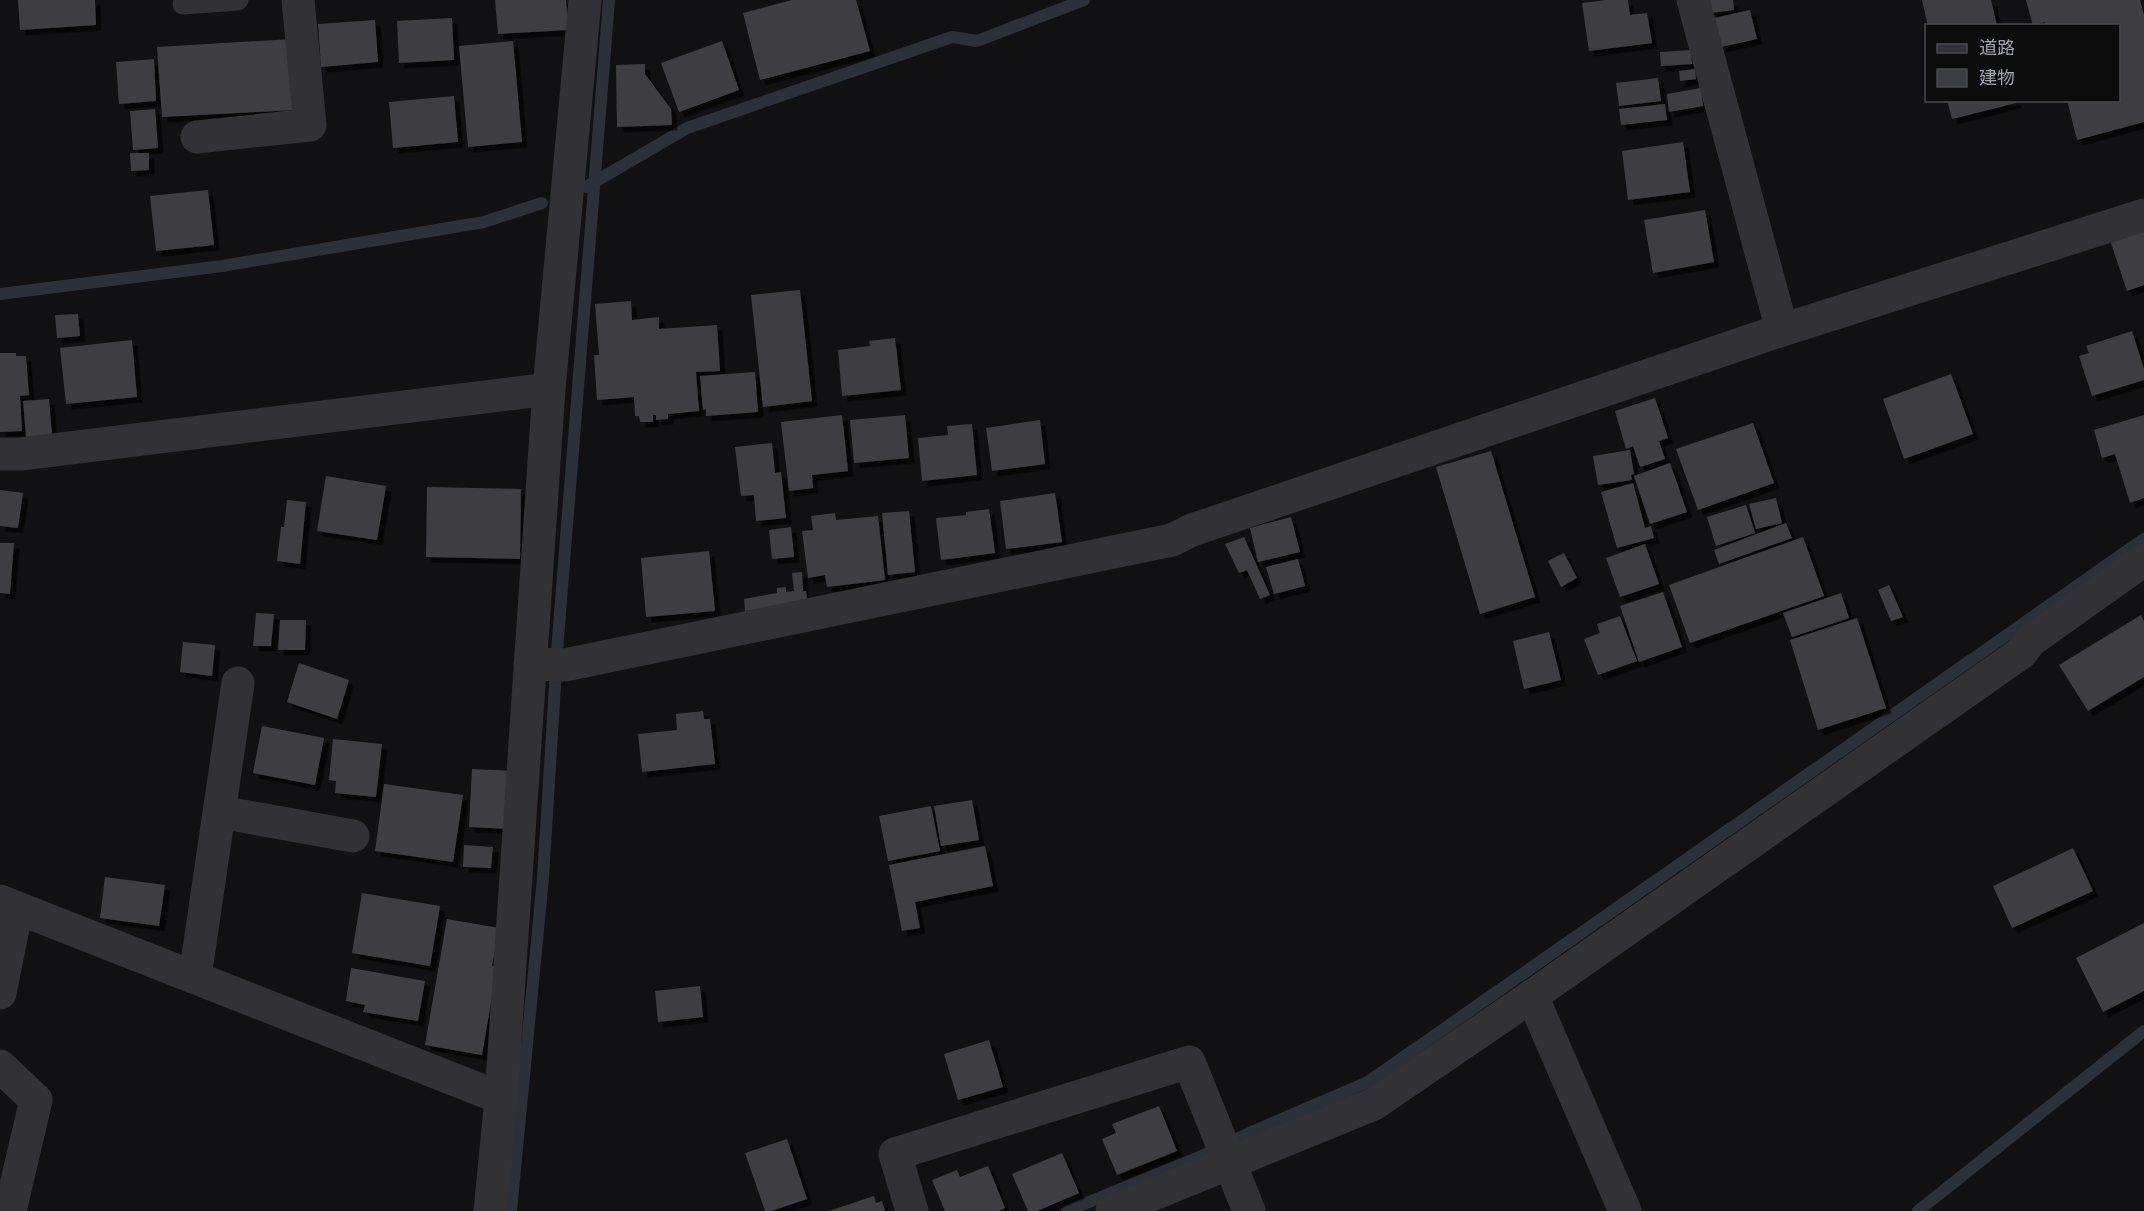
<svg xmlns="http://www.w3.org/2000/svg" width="2144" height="1211" viewBox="0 0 2144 1211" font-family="'Space Grotesk','Noto Sans JP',sans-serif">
  <defs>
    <filter id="shadow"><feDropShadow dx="5.5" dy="5.5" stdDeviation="0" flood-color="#0009"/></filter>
  </defs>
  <rect width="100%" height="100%" fill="#111012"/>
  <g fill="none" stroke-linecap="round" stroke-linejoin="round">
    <g stroke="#2c3038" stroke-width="12">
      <path d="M586,187L687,128L952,37L977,41L1084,0"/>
      <path d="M0,294L222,266L484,222L542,203"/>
      <path d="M511,1211L543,878L558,638L609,0"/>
      <path d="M1067,1211L1204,1155L1254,1131L1368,1082L2144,539"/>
      <path d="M1918,1211L2144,1031"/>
    </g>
  </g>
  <g fill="#3d3e42" filter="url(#shadow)">
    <path d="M18,0H95L96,25L20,30Z"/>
    <path d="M495,0H566L568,30L498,34Z"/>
    <path d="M792,0H856L870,51L760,80L743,13Z"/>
    <path d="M1606,0H1628L1630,15L1647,13L1652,43L1589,51L1582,3Z"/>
    <path d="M1709,0H1733L1734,10L1711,13Z"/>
    <path d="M1922,0H1991L1997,26H1928Z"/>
    <path d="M2026,0H2140L2144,15V122L2077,140L2067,100H2118V26H2046L2045,22L2033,26Z"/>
    <path d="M1750,10L1757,39L1721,47L1714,18Z"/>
    <path d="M452,18L454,60L399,63L397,21Z"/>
    <path d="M375,20L378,62L321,67L318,24Z"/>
    <path d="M291,39L295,110L162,117L157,47Z"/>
    <path d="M513,41L522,142L468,147L459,46Z"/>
    <path d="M722,41L739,90L679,112L661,63Z"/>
    <path d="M1691,50L1692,64L1661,66L1660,52Z"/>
    <path d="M154,59L156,101L119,104L116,62Z"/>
    <path d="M645,64V74L671,109L672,125L617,127L616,65Z"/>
    <path d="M1695,69L1696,79L1680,81L1679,71Z"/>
    <path d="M1658,78L1661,101L1619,106L1616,83Z"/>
    <path d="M1701,88L1703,106L1669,112L1667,94Z"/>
    <path d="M454,96L458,142L393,148L389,102Z"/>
    <path d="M1947,100H2016V103L1952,119Z"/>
    <path d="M1665,104L1667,120L1621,125L1619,109Z"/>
    <path d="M155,109L158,148L133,150L130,111Z"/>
    <path d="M1683,142L1690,192L1628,200L1622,151Z"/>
    <path d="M130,153H149V170L131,171Z"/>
    <path d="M208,190L214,245L156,251L150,196Z"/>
    <path d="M1705,210L1714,262L1653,273L1644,220Z"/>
    <path d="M2144,226V285L2127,291L2109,237Z"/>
    <path d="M800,290L812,401L763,407L751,295Z"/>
    <path d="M631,301L632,320L659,317V329L717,325L720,371L696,372L699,411L668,414V419L656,420V415H653V422H640L639,416H635L634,397L597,400L594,355H599L595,304Z"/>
    <path d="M78,314L80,336L57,338L55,315Z"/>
    <path d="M2132,331L2144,369V380L2092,396L2079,356L2089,353L2086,346Z"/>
    <path d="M895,338L901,390L842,396L838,350L870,346L869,341Z"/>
    <path d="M132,340L137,397L66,404L60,348Z"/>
    <path d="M0,353H16V356H26L29,395L20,396L22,431L0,432Z"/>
    <path d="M755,372L758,412L706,416V409L703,410L700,376Z"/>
    <path d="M1951,374L1973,434L1904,459L1883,399Z"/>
    <path d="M1655,398L1668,438L1659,441L1665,459L1640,467L1633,446L1626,449L1615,411Z"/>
    <path d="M49,399L52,435L26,437L23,401Z"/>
    <path d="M842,415L848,471L812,475L813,488L789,491L781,422Z"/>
    <path d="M905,415L909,458L854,463L850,420Z"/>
    <path d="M2144,415V498L2130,503L2115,454L2102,458L2094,430Z"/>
    <path d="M1040,420L1045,464L992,471L986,428Z"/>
    <path d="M1753,423L1774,483L1698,510L1676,449Z"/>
    <path d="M972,424L977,475L922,481L918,438L948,435L947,426Z"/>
    <path d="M772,443L775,473L781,472L786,518L756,521L754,495L741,496L735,447Z"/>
    <path d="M1630,450L1634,474L1631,475L1632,480L1598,485L1593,456Z"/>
    <path d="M1491,451L1535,597L1480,614L1436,467Z"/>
    <path d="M1670,463L1687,512L1650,524L1634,476Z"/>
    <path d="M326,476L386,486L377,540L317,531Z"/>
    <path d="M1633,483L1645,528L1651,526L1654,538L1617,548L1601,492Z"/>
    <path d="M427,487L521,489L520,559L426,557Z"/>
    <path d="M0,490L23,493L18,528L0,526Z"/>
    <path d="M1055,493L1062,542L1006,549L1000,501Z"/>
    <path d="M1776,498L1782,523L1756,529L1749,504Z"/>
    <path d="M287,500L306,502L300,564L277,561L281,527H284Z"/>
    <path d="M1746,505L1755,533L1716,546L1707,517Z"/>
    <path d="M989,509L995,553L941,560L936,518L966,515V512Z"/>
    <path d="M909,511L915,572L888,575L882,513Z"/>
    <path d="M835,513L836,520L878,516L885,580L827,587L825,575L808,578L802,531L813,530L811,516Z"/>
    <path d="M1291,517L1300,552L1258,562L1250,528Z"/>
    <path d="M1786,523L1792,538L1719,564L1714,550Z"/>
    <path d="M791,527L794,557L772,559L769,530Z"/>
    <path d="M1244,537L1270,595L1260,599L1247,570L1239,573L1225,544Z"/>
    <path d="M1803,537L1824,596L1690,643L1669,585Z"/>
    <path d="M0,543H14L10,594L0,593Z"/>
    <path d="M1645,544L1659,584L1620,597L1606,558Z"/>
    <path d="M709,551L715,611L646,617L641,558Z"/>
    <path d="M1564,553L1577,578L1561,587L1548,561Z"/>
    <path d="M1298,559L1305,586L1274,594L1266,567Z"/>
    <path d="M802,572L803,591H806L808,604L745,611L744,599L777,593V588L786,587V592L794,591L792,573Z"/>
    <path d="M1889,585L1903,617L1891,621L1878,590Z"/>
    <path d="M1663,592L1682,647L1639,662L1620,606Z"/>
    <path d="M1841,593L1849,618L1792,637L1783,613Z"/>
    <path d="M256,613L274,614L271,646H253Z"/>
    <path d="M2141,615L2144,621V677L2088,711L2059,665Z"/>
    <path d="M1620,616L1637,661L1598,675L1584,639L1600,633L1597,624Z"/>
    <path d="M1857,618L1886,708L1818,730L1790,640Z"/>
    <path d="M280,620H306L305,650H278Z"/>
    <path d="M1549,632L1561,680L1524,689L1513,641Z"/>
    <path d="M183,642L215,645L212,676L180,672Z"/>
    <path d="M299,663L349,680L337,719L287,702Z"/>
    <path d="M703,711L704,719H710L715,764L642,772L638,734L677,730L676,714Z"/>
    <path d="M262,726L324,738L315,785L253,773Z"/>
    <path d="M333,739L382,744L376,797L335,793L336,781L329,780Z"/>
    <path d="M472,769L515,771L512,829L469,827Z"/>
    <path d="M384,784L463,795L453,862L375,851Z"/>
    <path d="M972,800L979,840L941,846L934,806Z"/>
    <path d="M931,806L940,851L888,861L879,816Z"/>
    <path d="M464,845L493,847L491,868L463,867Z"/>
    <path d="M985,846L993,886L915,902L920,928L902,931L889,865Z"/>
    <path d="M2073,848L2093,891L2012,928L1993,886Z"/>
    <path d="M105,877L165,885L159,926L100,918Z"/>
    <path d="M362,893L440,906L430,966L352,953Z"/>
    <path d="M447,919L499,928L492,966L497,967L482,1055L425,1045Z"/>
    <path d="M2144,923V991L2103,1012L2076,958Z"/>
    <path d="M351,968L425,981L418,1021L363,1012L365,1005L346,1001Z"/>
    <path d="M700,986L703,1017L658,1022L655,991Z"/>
    <path d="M989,1040L1003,1087L958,1100L944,1054Z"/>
    <path d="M1159,1106L1177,1151L1117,1175L1102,1139L1116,1133L1112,1124Z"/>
    <path d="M787,1139L807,1199L771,1211H765L745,1153Z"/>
    <path d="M1062,1153L1079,1193L1037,1211H1028L1012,1174Z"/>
    <path d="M988,1166L1005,1208L999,1211H945L932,1180L957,1170L960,1177Z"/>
    <path d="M874,1196L876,1203L882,1201L885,1211H829Z"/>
  </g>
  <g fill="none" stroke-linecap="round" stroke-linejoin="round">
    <path stroke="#323236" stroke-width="21" d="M183,4L238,0"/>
    <g stroke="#323236" stroke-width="33">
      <path d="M1693,0L1782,330"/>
      <path d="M197,137L310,125L298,0"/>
      <path d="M0,454H21L549,389"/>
      <path d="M530,664L565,665L1172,540L1192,530L1782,330L2144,215"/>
      <path d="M220,812L353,836"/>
      <path d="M0,901L501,1098"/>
      <path d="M195,977L238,683"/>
      <path d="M0,993L17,908"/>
      <path d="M1532,996L1625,1211"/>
      <path d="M0,1066L36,1100L10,1211"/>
      <path d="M490,1211L501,1098L549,389L585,0"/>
      <path d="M912,1211L895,1154L1189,1062L1249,1211"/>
      <path d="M1112,1211L1374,1104L1532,996L2021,653L2030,641L2144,560"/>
    </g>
  </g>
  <rect x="1925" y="24" width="195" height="78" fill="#0c0c0d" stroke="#48494f" stroke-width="1.5"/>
  <rect x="1937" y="44" width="30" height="9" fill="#323236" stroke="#48494f" stroke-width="1.5"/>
  <text x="1979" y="54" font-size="18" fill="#a3a4b1">道路</text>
  <rect x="1937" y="69" width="30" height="18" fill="#3d3e42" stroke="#48494f" stroke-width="1.5"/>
  <text x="1979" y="84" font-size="18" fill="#a3a4b1">建物</text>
</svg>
